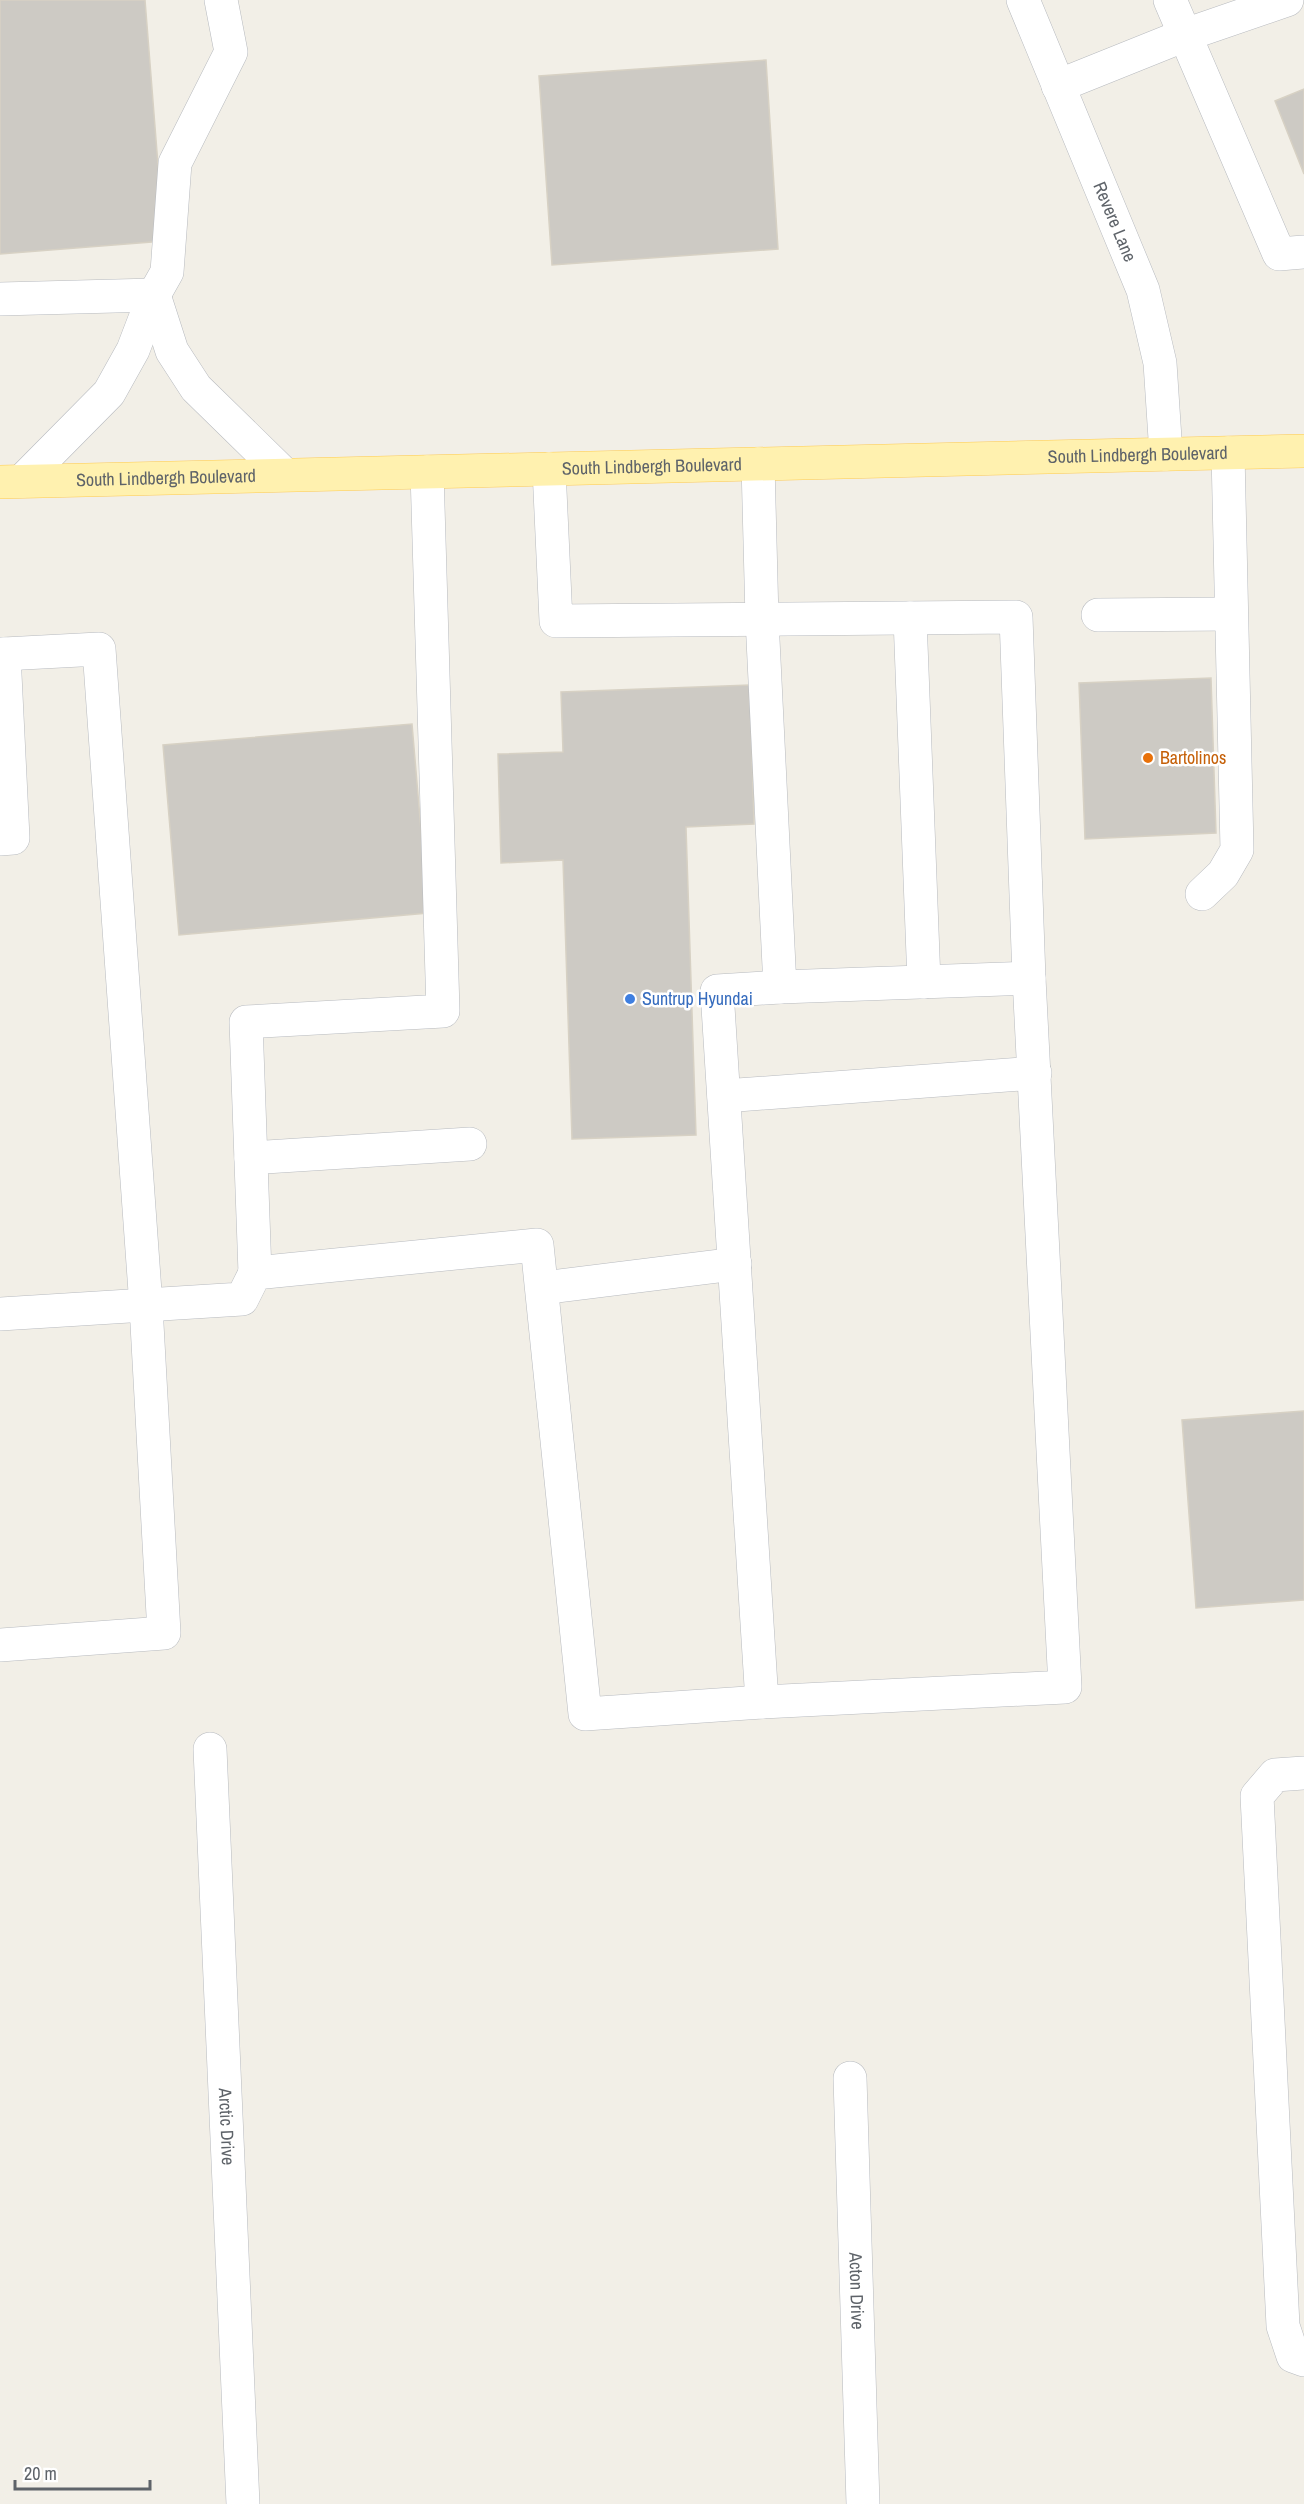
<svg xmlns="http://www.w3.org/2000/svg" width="1304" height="2504" viewBox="0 0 1304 2504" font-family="'Archivo Narrow',sans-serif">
  <rect width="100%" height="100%" fill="#f2efe7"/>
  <g fill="#cdcac4" stroke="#d7d1c4" stroke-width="1.5">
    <path d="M0,0H145L164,241L0,254Z"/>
    <path d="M766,60L778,249L552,265L539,76Z"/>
    <path d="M1304,89V174L1275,101Z"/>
    <path d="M1211,678L1216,833L1085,839L1079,683Z"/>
    <path d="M750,685L754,824L686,827L696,1135L572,1139L563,860L501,863L498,754L563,752L561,692Z"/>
    <path d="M412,724L428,913L179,935L163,745Z"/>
    <path d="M1304,1411V1600L1196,1608L1182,1420Z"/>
  </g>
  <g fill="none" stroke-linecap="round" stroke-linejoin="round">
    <defs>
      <g id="minor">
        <path id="s1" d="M1023,0L1143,290L1160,363L1166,454"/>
        <path d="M1170,0L1279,254L1304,252"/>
        <path d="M1058,86L1185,35L1287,0"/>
        <path d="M154,295L172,351L196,388L284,474"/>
        <path d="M0,299L154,295"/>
        <path d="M758,464L762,619L780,987L1029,978"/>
        <path d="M22,481L109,393L133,350L154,295L167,272L175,163L231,52L221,0"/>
        <path d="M1098,615L1231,614"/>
        <path d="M910,618L924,982"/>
        <path d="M0,654H4L13,838L0,839"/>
        <path d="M1202,894L1223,874L1237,850L1228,453"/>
        <path d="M724,1096L1035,1073"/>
        <path d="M251,1158L470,1144"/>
        <path d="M255,1273L246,1022L443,1011L427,472"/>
        <path d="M542,1288L735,1264"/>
        <path d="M0,1314L242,1299L255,1273L537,1245L585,1714L762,1702L1065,1687L1029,978L1016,617L556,621L549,469"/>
        <path d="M0,1645L164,1633L146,1306L99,649L4,654"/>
        <path d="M762,1702L717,991L780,987"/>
        <path id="s2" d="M210,1749L243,2504"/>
        <path d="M1304,1773L1275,1775L1257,1796L1283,2326L1293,2356L1304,2360"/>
        <path id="s3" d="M850,2078L863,2504"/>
      </g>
      <g id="major">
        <path id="s4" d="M0,482L1304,451"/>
      </g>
    </defs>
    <use href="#minor" stroke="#b7babf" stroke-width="34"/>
    <use href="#major" stroke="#fecb53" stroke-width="34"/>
    <use href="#minor" stroke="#fff" stroke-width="33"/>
    <use href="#major" stroke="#fff1af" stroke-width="33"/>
  </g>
  <circle fill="#e8710a" stroke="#fff" stroke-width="2" cx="1148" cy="758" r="6"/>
  <circle fill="#3f7fe0" stroke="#fff" stroke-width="2" cx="630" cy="999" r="6"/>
  <g text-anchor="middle" stroke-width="5" stroke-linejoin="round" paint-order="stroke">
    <g font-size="18" fill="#5e6369" stroke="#fff">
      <text dy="6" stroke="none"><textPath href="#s1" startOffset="240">Revere Lane</textPath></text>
      <text dy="6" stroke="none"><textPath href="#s4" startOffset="1138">South Lindbergh Boulevard</textPath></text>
      <text dy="6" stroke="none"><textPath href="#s4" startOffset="652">South Lindbergh Boulevard</textPath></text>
      <text dy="6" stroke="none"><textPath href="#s4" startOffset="166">South Lindbergh Boulevard</textPath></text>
      <text dy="6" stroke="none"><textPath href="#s2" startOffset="378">Arctic Drive</textPath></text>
      <text dy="6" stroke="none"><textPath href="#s3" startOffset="213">Acton Drive</textPath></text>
    </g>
    <g font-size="18" fill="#c56008" stroke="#fff" text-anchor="start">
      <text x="1160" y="764">Bartolinos</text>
    </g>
    <g font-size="18" fill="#366cbe" stroke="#fff" text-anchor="start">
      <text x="642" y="1005">Suntrup Hyundai</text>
    </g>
  </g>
  <path d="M15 2480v9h135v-9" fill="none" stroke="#5e6369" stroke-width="3"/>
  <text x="24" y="2480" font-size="18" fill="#5e6369" stroke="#ffffff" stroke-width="4.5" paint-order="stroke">20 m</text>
</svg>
